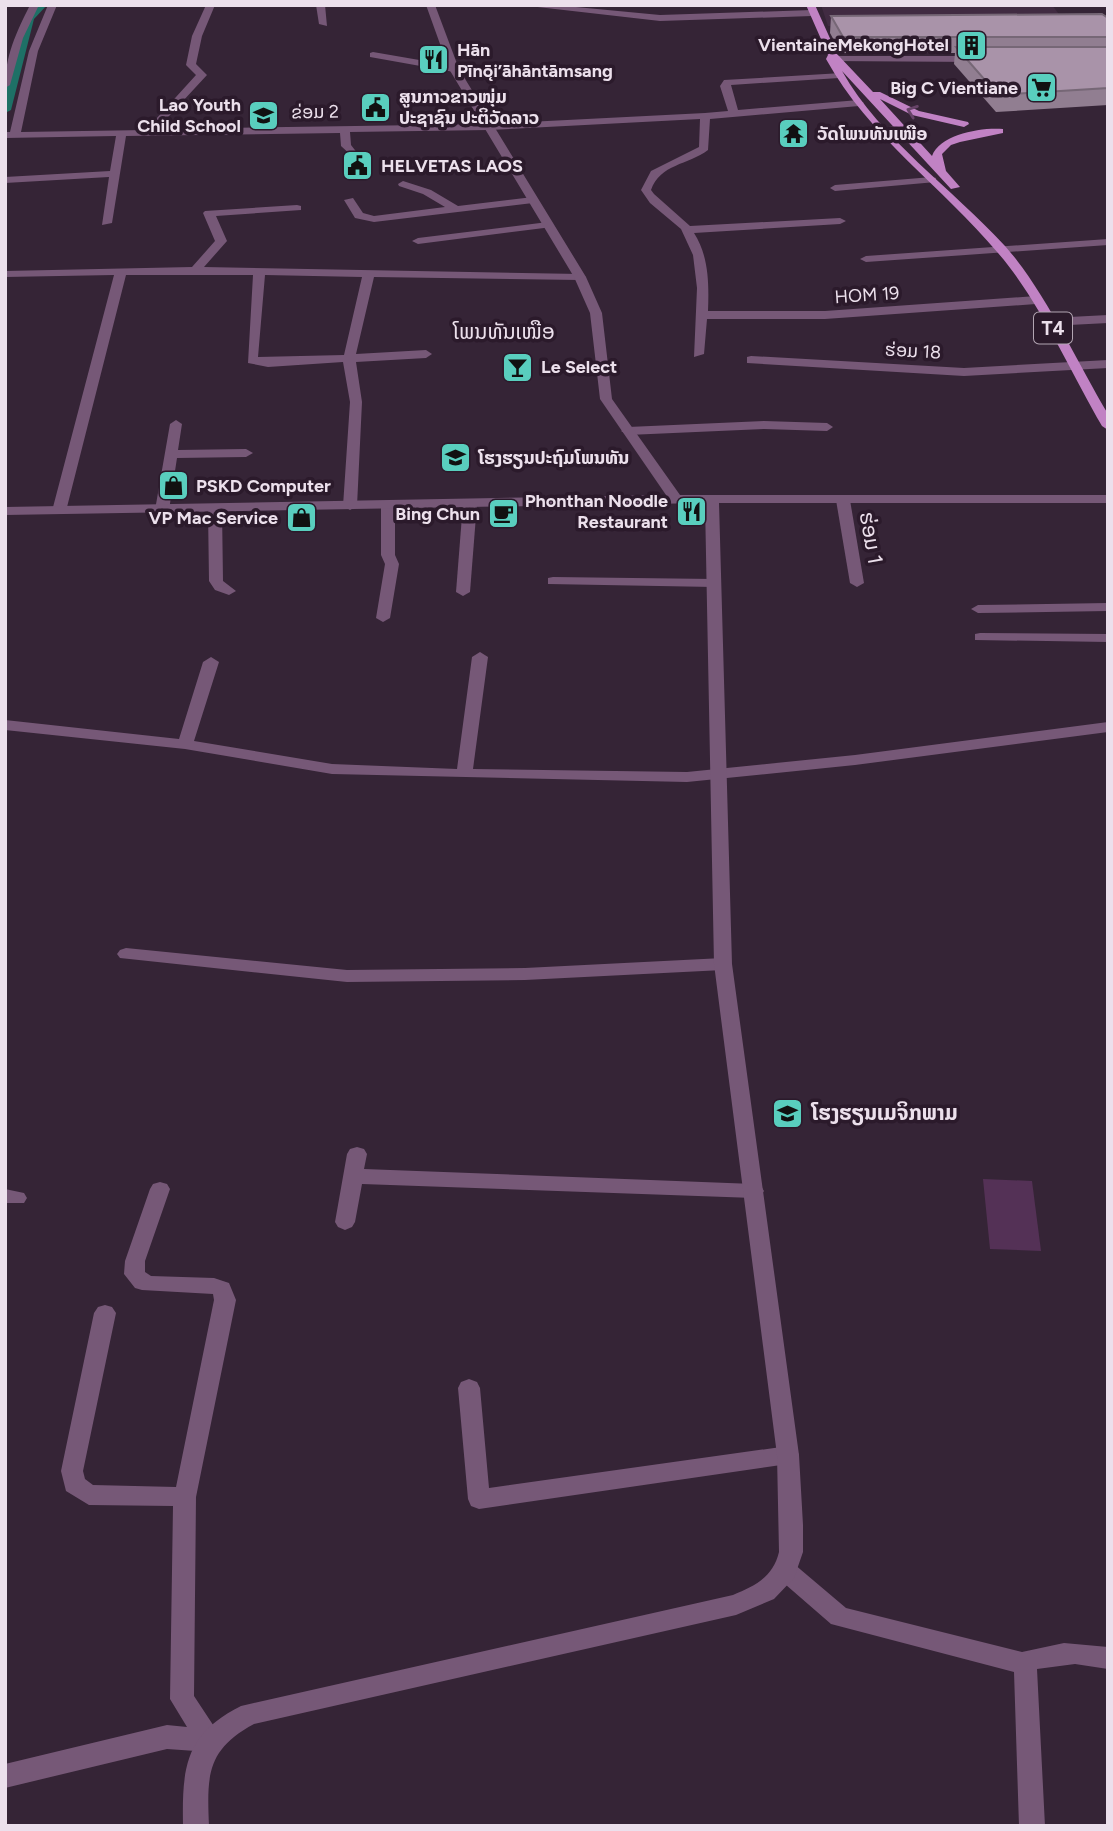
<svg xmlns="http://www.w3.org/2000/svg" width="1113" height="1831" viewBox="0 0 1113 1831" font-family="Figtree,'Noto Sans Lao',sans-serif">
  <rect width="100%" height="100%" fill="#352436"/>
  <path fill="#412b42" d="M821,5H1052L1068,26H828Z"/>
  <path fill="#543156" d="M983,1179L1032,1181L1041,1251L990,1249Z"/>
  <g fill="none" stroke-linecap="round" stroke-linejoin="round">
    <path fill="#1e7066" fill-rule="evenodd" d="M36,5H47L34,19L11,110L5,113C5,80 12,29 36,5Z"/>
    <g fill="#765877" fill-rule="evenodd">
      <path d="M30,5H39L23,38L10,85L5,88C5,56 16,33 30,5Z"/>
      <path d="M48,5H57L38,51L21,132L146,130L196,75L186,65L192,36L206,5H215L202,36L196,64L207,75L157,129L489,124L705,113L728,111L720,86L724,80L842,73L844,75L839,78L731,85L738,110L859,100L864,103L859,106L710,119L708,150C688,165 660,164 651,190L654,194L690,226L840,218L846,221L840,224L694,233C709,256 709,285 708,311H825L1036,296L1042,300L1036,304L825,319H707L704,354L694,357L697,288L693,255L681,229L650,203L641,190L651,171L699,147L700,119L489,130L350,132L351,145L358,154L353,157L341,146L340,133L126,136L112,223L102,225L109,177L5,183V177L110,171L116,136L5,138V132H10L29,51Z"/>
      <path d="M316,5H325L327,26L319,24Z"/>
      <path d="M520,5H555L660,15L812,10L817,13L812,16L660,21Z"/>
      <path d="M373,52L454,66L459,69L454,72L370,57V53Z"/>
      <path d="M831,56H978L983,59L978,62L828,61V57Z"/>
      <path d="M900,125L905,128L904,130L881,132L876,129Z"/>
      <path d="M932,177L936,178V182L835,191L830,188L835,185Z"/>
      <path d="M403,181L431,190L458,206L533,197L538,200L533,203L374,222L355,218L344,200L353,198L363,213L374,216L445,207L423,194L399,186L398,184Z"/>
      <path d="M297,205L301,206V210L216,216L227,241L204,267L580,274L586,277L580,280L374,277L356,354L426,350L432,354L426,358L356,362L362,402L357,506L350,510L343,506L350,402L343,362L268,367L248,363L253,275H126L66,511L64,514H54L52,511L114,275L5,277V271L192,267L215,241L203,213L205,211ZM265,275L362,277L344,355L258,357Z"/>
      <path d="M548,222L552,223V227L418,244L412,241L418,238Z"/>
      <path d="M1108,239V245L866,262L860,259L866,256Z"/>
      <path d="M1108,315V323L1050,326L1044,322L1050,318Z"/>
      <path d="M751,356L964,368L1108,360V368L964,376L747,363V357Z"/>
      <path d="M176,420L182,424L178,450L246,449L253,453L246,457L177,458L169,510L162,514L155,510L170,424Z"/>
      <path d="M764,421L827,423L833,427L827,431L764,429L628,435L621,431L628,427Z"/>
      <path d="M843,496L850,500L864,583L857,587L850,583L836,500Z"/>
      <path d="M470,499L477,503L470,592L463,596L456,592L463,503Z"/>
      <path d="M388,501L395,505V555L399,564L390,618L383,622L376,618L385,564L381,555V505Z"/>
      <path d="M215,506L222,510L223,581L236,591L229,595L215,590L209,581L208,510Z"/>
      <path d="M553,577L714,579L721,583L714,587L548,584V578Z"/>
      <path d="M1108,603V611L978,613L971,609L978,605Z"/>
      <path d="M980,633L1108,634V642L975,640V634Z"/>
      <path d="M480,652L488,657L473,769L687,772L855,755L1108,722V732L855,765L687,782L332,774L185,749L5,730V720L179,739L203,662L211,657L219,662L194,741L332,764L457,769L472,657Z"/>
      <path d="M126,948L347,970L525,968L723,958L732,964L723,970L525,980L347,982L120,958L117,954L120,950Z"/>
      <path d="M357,1147L364,1149L367,1154L364,1169L754,1184L761,1186L764,1191L761,1196L754,1198L362,1184L355,1222L352,1227L345,1230L338,1227L335,1222L347,1154L350,1149Z"/>
      <path d="M160,1182L167,1184L170,1189L145,1261V1272L151,1276L214,1278L229,1283L236,1300L196,1497L194,1696L223,1740L219,1748L210,1752L167,1749L5,1788V1764L167,1725L187,1727L170,1699L173,1506L89,1505L66,1491L61,1471L94,1313L98,1307L105,1305L112,1307L116,1313L83,1471L85,1479L93,1485L176,1487L214,1300L213,1294L142,1290L135,1288L124,1274L125,1261L150,1189L153,1184Z"/>
      <path d="M5,1189L24,1193L27,1198L24,1203H5Z"/>
      <path d="M469,1379L477,1382L480,1388L489,1488L788,1446L796,1448L799,1455L796,1462L788,1464L479,1509L471,1506L468,1499L458,1388L461,1382Z"/>
      <path d="M786,1561L794,1564L846,1608L1022,1652L1064,1643L1108,1647V1669L1075,1664L1037,1669L1045,1826H1019L1014,1672L831,1624L778,1578L774,1571L778,1564Z"/>
    </g>
    <path fill="#765877" fill-rule="evenodd" d="M426,5H435L459,69L586,277L602,313L612,399L680,495H1108V503H719L732,964L799,1455L803,1525V1552L794,1578L774,1599L736,1615L254,1724C206,1750 207,1776 209,1826H183C182,1767 185,1734 241,1706L733,1595C755,1586 773,1577 779,1552L777,1455L714,964L705,503L5,515V507L666,495L600,399L590,313L574,277L449,69Z"/>
    <path fill="#c182c4" fill-rule="evenodd" d="M806,5H815L837,54L873,92H880L919,111L968,122L969,124L964,127L912,115L880,99L932,156C940,134 982,127 1003,129V133L960,142L951,145L942,154L946,171L960,187L951,189L842,71C881,140 952,188 1005,246C1045,291 1077,362 1108,414V430L1102,426C1070,371 1039,300 998,253C942,186 869,137 826,59L828,55Z"/>
  </g>
  <path fill="#917e91" d="M831,16L1108,18V105L996,112L954,64L955,53H841L830,33Z"/>
  <g fill="#a993a9" stroke="#766776" stroke-width="2">
    <path d="M1102,14L1108,18V37H843L831,16Z"/>
    <path d="M956,47H1108V88L998,95Z"/>
  </g>
  <defs><path id="oneway-chevron" d="M-2-3.5L2.5 0L-2 3.5" fill="none" stroke-width="1.6" stroke-linecap="round" stroke-linejoin="round" transform="scale(1.75)"/></defs>
  <use stroke="#674468" href="#oneway-chevron" transform="translate(912 111) rotate(-160)"/>
  <defs>
    <symbol id="building-square" viewBox="-11 -11 22 22"><rect x="-9" y="-9" width="18" height="18" rx="4" fill="#59cebe" stroke="#2b1a2b"/><path d="M-4-6H4V6H1V3H-1V6H-4ZM-2.5-4.3h1.7v1.8h-1.7ZM.8-4.3h1.7v1.8H.8ZM-2.5-1h1.7V.8h-1.7ZM.8-1h1.7V.8H.8Z" fill="#111"/></symbol>
    <symbol id="restaurant-square" viewBox="-11 -11 22 22"><rect x="-9" y="-9" width="18" height="18" rx="4" fill="#59cebe" stroke="#2b1a2b"/><path d="M-5-6h1v4h1v-4h1v4h1v-4h1v5L-1.5 .5V6h-2V.5L-5-1ZM5-6V6H3V1.5H1.5Q1.5-4 5-6Z" fill="#111"/></symbol>
    <symbol id="supermarket-square" viewBox="-11 -11 22 22"><rect x="-9" y="-9" width="18" height="18" rx="4" fill="#59cebe" stroke="#2b1a2b"/><path d="M-6-5.5h2.5l.6 2H6L4.5 2H-2.5L-4.4-4H-6ZM-1.5 3.2a1.3 1.3 0 1 0 .1 0ZM3 3.2a1.3 1.3 0 1 0 .1 0Z" fill="#111"/></symbol>
    <symbol id="civic-square" viewBox="-11 -11 22 22"><rect x="-9" y="-9" width="18" height="18" rx="4" fill="#59cebe" stroke="#2b1a2b"/><path d="M-.6-6.5H3V-4.5H.6V-3L4-1V1h2V6H-6V1h2V-1L-.6-3ZM-1.2 2.5V6h2.4V2.5Z" fill="#111"/></symbol>
    <symbol id="school-square" viewBox="-11 -11 22 22"><rect x="-9" y="-9" width="18" height="18" rx="4" fill="#59cebe" stroke="#2b1a2b"/><path d="M0-5L7-2L0 1L-7-2ZM-4 1L0 2.5L4 1V4Q0 6-4 4Z" fill="#111"/></symbol>
    <symbol id="temple-square" viewBox="-11 -11 22 22"><rect x="-9" y="-9" width="18" height="18" rx="4" fill="#59cebe" stroke="#2b1a2b"/><path d="M0-6L5-2H3V0L6.5 2.5H4V6H1.5V3h-3V6H-4V2.5H-6.5L-3 0V-2H-5Z" fill="#111"/></symbol>
    <symbol id="bar-square" viewBox="-11 -11 22 22"><rect x="-9" y="-9" width="18" height="18" rx="4" fill="#59cebe" stroke="#2b1a2b"/><path d="M-6-5H6L.8 .8V4.5H3.5V6h-7V4.5H-.8V.8Z" fill="#111"/></symbol>
    <symbol id="shop-square" viewBox="-11 -11 22 22"><rect x="-9" y="-9" width="18" height="18" rx="4" fill="#59cebe" stroke="#2b1a2b"/><path d="M-5-2.5h2.3a2.7 3.5 0 0 1 5.4 0H5L5.5 6h-11ZM-1.5-2.5h3a1.5 2.3 0 0 0-3 0Z" fill="#111"/></symbol>
    <symbol id="cafe-square" viewBox="-11 -11 22 22"><rect x="-9" y="-9" width="18" height="18" rx="4" fill="#59cebe" stroke="#2b1a2b"/><path d="M-5.5-4.5H6V0H3Q3 3.5 0 3.5H-2.5Q-5.5 3.5-5.5 0ZM3-3.2v2h1.7v-2ZM-6 4.5H4V6H-6Z" fill="#111"/></symbol>
  </defs>
  <g fill-rule="evenodd">
    <use href="#building-square" x="954" y="28" width="35" height="35"/>
    <use href="#restaurant-square" x="416" y="42" width="35" height="35"/>
    <use href="#supermarket-square" x="1024" y="70" width="35" height="35"/>
    <use href="#civic-square" x="358" y="90" width="35" height="35"/>
    <use href="#school-square" x="246" y="98" width="35" height="35"/>
    <use href="#temple-square" x="776" y="116" width="35" height="35"/>
    <use href="#civic-square" x="340" y="148" width="35" height="35"/>
    <use href="#bar-square" x="500" y="350" width="35" height="35"/>
    <use href="#school-square" x="438" y="440" width="35" height="35"/>
    <use href="#shop-square" x="156" y="468" width="35" height="35"/>
    <use href="#restaurant-square" x="674" y="494" width="35" height="35"/>
    <use href="#cafe-square" x="486" y="496" width="35" height="35"/>
    <use href="#shop-square" x="284" y="500" width="35" height="35"/>
    <use href="#school-square" x="770" y="1096" width="35" height="35"/>
  </g>
  <g text-anchor="middle" stroke-width="7" stroke-linejoin="round" paint-order="stroke">
    <g font-size="18" font-weight="bold" fill="#ece0ec" stroke="#2b1a2b" text-anchor="start">
      <text x="949" y="51" text-anchor="end">VientaineMekongHotel</text>
      <text x="457" y="56">Hān<tspan x="457" dy="21">Pīnǭi’āhāntāmsang</tspan></text>
      <text x="1018" y="94" text-anchor="end">Big C Vientiane</text>
      <text x="399" y="103">ສູນກາວຂາວໜຸ່ມ<tspan x="399" dy="21">ປະຊາຊົນ ປະຕິວັດລາວ</tspan></text>
      <text x="241" y="111" text-anchor="end">Lao Youth<tspan x="241" dy="21">Child School</tspan></text>
      <text x="817" y="140">ວັດໂພນທັນເໜືອ</text>
      <text x="381" y="172">HELVETAS LAOS</text>
      <text x="541" y="373">Le Select</text>
      <text x="478" y="464">ໂຮງຮຽນປະຖົມໂພນທັນ</text>
      <text x="196" y="492">PSKD Computer</text>
      <text x="668" y="507" text-anchor="end">Phonthan Noodle<tspan x="668" dy="21">Restaurant</tspan></text>
      <text x="480" y="520" text-anchor="end">Bing Chun</text>
      <text x="278" y="524" text-anchor="end">VP Mac Service</text>
    </g>
    <g font-size="18" fill="#ece0ec" stroke="#2b1a2b">
      <text transform="translate(315 112) rotate(-1)" y="6">ຂ່ອມ 2</text>
      <text transform="translate(867 295) rotate(-4)" y="6">HOM 19</text>
      <text transform="translate(913 351) rotate(3)" y="6">ຮ່ອມ 18</text>
    </g>
    <rect fill="#2b1a2b" stroke="#b2a5b2" stroke-width="2" x="1034" y="312.5" width="38" height="31" rx="5"/>
    <g font-size="19" font-weight="bold" fill="#ece0ec">
      <text x="1053" y="335">T4</text>
    </g>
    <g font-size="21" fill="#ece0ec" stroke="#2b1a2b">
      <text x="504" y="339">ໂພນທັນເໜືອ</text>
    </g>
    <g font-size="21" fill="#ece0ec" stroke="#2b1a2b">
      <text transform="translate(871 538) rotate(80)" y="7">ຮ່ອມ 1</text>
    </g>
    <g font-size="21" font-weight="bold" fill="#ece0ec" stroke="#2b1a2b" text-anchor="start">
      <text x="811" y="1120">ໂຮງຮຽນເມຈິກພາມ</text>
    </g>
  </g>
  <rect width="1113" height="1831" fill="none" stroke="#ece0ec" stroke-width="14"/>
</svg>
